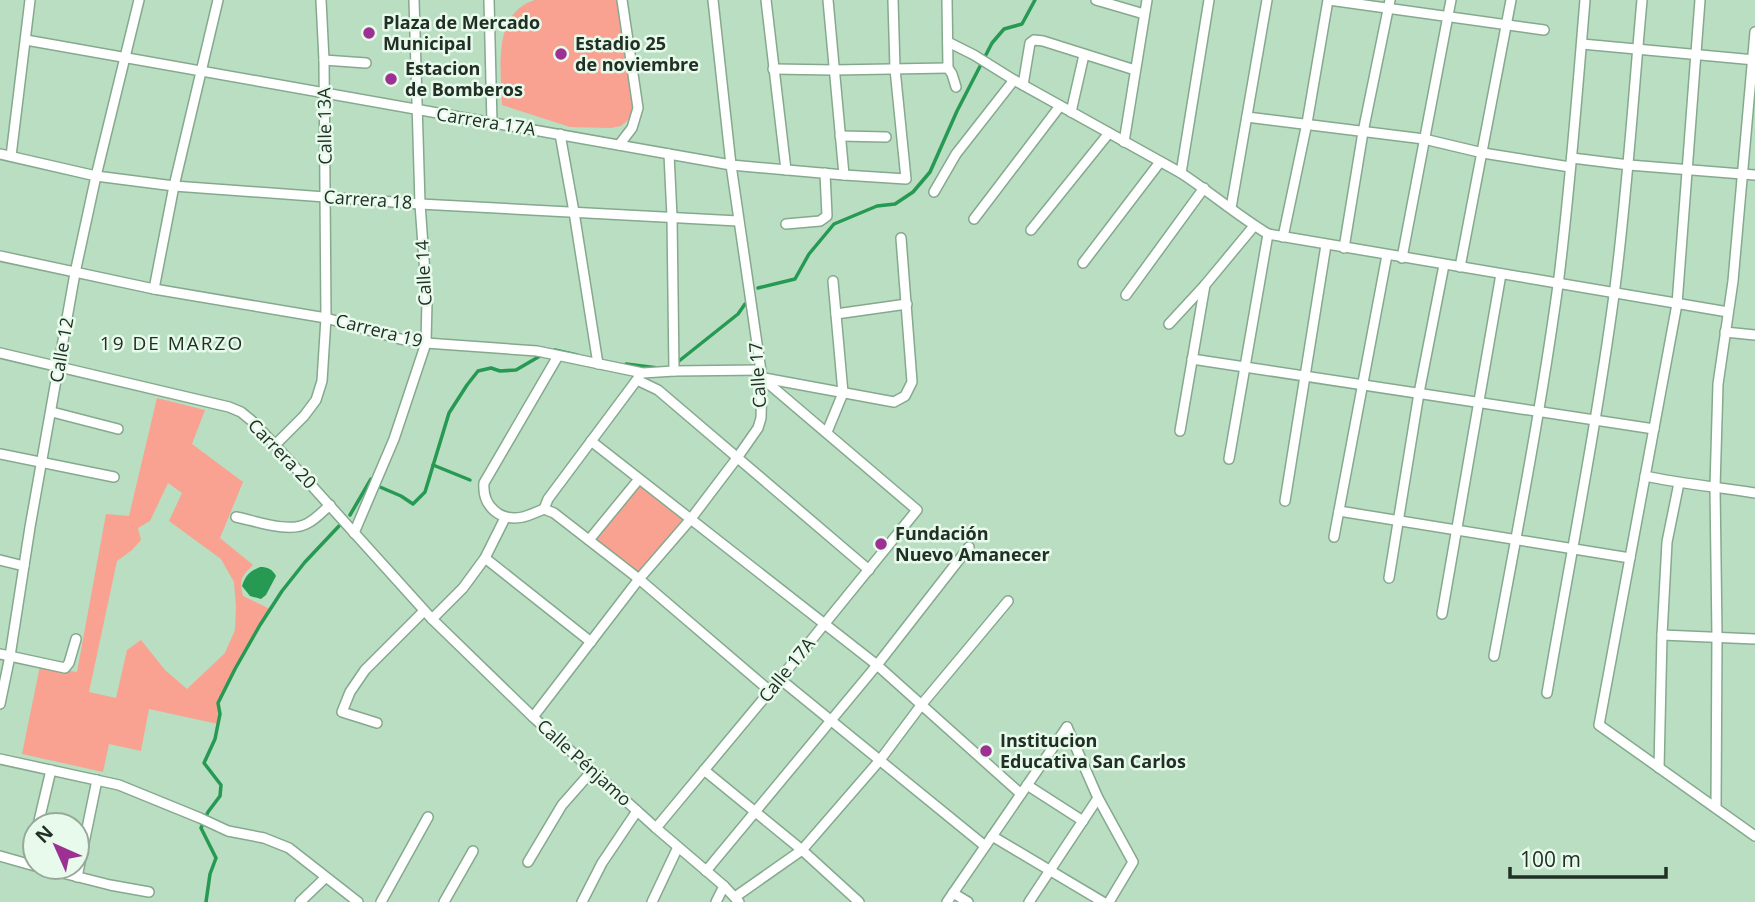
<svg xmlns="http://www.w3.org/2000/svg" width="1755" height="902" viewBox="0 0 1755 902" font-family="'Open Sans',sans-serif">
  <rect width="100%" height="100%" fill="#b9dec1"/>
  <g fill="#f9a291" fill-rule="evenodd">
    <path d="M535,0H619L633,107L630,118L621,126L611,128L570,127L502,105C501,69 492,13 535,0Z"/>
    <path d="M157,398L205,410L192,444L243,482L220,538L253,565C241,577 239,579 243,596L270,609L235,669L219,703L220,714L218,724L149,709L141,751L109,744L103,772L22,754L40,666L77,672L106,514L129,516ZM168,483L182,493L169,521L221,559L234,582L236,606L235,630L225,653L187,689L165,670L141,640L127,650L116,698L89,692L117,561L132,550L141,540L138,528L150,521Z"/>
    <path d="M639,483L683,519L638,575L594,539Z"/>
  </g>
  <path fill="#269952" d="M260,567C268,567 272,569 276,576L266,595L261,599L250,596L242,586C245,576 250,571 260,567Z"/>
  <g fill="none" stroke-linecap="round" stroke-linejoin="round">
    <g stroke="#269952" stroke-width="3.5">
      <path d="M758,288L795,279L809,254L834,224L877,206L895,204L913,192L930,172L957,111L992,43L1004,29L1022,24L1035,0"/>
      <path d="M555,350L577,355"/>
      <path d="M679,361L738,314L745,304"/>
      <path d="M626,364L658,368"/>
      <path d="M433,465L470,480"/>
      <path d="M380,487L401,496L413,504L425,492L449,413L467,385L478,371L491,368L500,371L516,370L540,356"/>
      <path d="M350,515L371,479"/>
      <path d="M206,902L210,874L216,858L201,828L208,812L220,796L221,785L204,763L215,739L220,714L218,703L235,669L260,625L282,591L305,562L339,526"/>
    </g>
    <defs>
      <g id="minor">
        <path d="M489,0L492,123"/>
        <path d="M766,0L786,170"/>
        <path d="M828,0L844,175"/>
        <path d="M947,0L948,68L952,74L956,87"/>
        <path d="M1096,0L1144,14"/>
        <path d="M1329,0L1544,30"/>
        <path d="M1700,0L1677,304L1599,725L1755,836"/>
        <path d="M26,40L731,165L844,175L906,179L895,69L893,0"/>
        <path d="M948,42L974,55L1014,80L1181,173C1210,192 1238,216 1268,234L1728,312"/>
        <path d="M1582,44L1755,60"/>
        <path d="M324,60L366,63"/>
        <path d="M773,69L834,70L948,68"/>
        <path d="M1023,85L1030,43L1034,40L1043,41L1135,70"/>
        <path d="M1071,112L1084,55"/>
        <path d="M1247,117L1424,139L1483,153L1570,167"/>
        <path d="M560,134L574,212L598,364"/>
        <path d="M840,136L886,137"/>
        <path d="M1124,142L1147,0"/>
        <path d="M619,145L632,128L638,108L622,0"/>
        <path d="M0,154L96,176L174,186L420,204L738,221"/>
        <path d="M669,154L672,217L674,371"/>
        <path d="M11,156L30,0"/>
        <path d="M1572,158L1629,165L1755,175"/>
        <path d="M1181,173L1209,0"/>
        <path d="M934,192L956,154L1014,80"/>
        <path d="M1231,208L1267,0"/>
        <path d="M974,219L1060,106"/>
        <path d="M786,224L820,221L827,216L825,173"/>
        <path d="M1031,230L1109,133"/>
        <path d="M1283,237L1307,123L1328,0"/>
        <path d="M1344,248L1363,132L1390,0"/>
        <path d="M0,256L154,289L326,318L400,339L426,343L537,351L643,373L674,371L761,370"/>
        <path d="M1402,258L1451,0"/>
        <path d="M1083,263L1160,162"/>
        <path d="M1460,267L1511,0"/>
        <path d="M154,289L174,186L218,0"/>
        <path d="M1126,295L1204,188"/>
        <path d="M836,314L907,304"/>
        <path d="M1169,324L1205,285L1254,226"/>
        <path d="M1725,332L1755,335"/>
        <path d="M0,353L229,407L241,412L252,421L275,445L432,619L533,717L656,828L724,886L739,902"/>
        <path d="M558,356L484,483C482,506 500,522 523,517C530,515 537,512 544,509L554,513L639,579L770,691"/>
        <path d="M1192,359L1654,429"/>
        <path d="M764,378L894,402L905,396L912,382L901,238"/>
        <path d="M637,380L658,390L869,570"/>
        <path d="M52,412L118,429"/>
        <path d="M1180,431L1205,285"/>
        <path d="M827,432L843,393L833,281"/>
        <path d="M591,441L877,665L1021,794"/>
        <path d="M275,445L304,416L316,400L322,381L326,318L324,60L321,0"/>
        <path d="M0,454L114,477"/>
        <path d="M1229,459L1268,234"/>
        <path d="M1645,476C1682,484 1718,487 1755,493"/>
        <path d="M1285,501L1326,245"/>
        <path d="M544,509L548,499L639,377"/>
        <path d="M1339,511L1630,558"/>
        <path d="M236,517C256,521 290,534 308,523C316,519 323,511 330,505"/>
        <path d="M354,533L394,439L426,343L427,301L420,204L414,0"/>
        <path d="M1334,537L1387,255"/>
        <path d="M589,540L639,479"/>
        <path d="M485,558L591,642"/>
        <path d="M0,560L24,566"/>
        <path d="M1389,578L1419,393L1444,265"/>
        <path d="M1442,614L1501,274"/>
        <path d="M432,619L463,588L485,558L505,518"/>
        <path d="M1662,635L1755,639"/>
        <path d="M0,654L65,668L69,663L76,639"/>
        <path d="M1494,656C1517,533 1541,409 1558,285C1570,191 1577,95 1585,0"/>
        <path d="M780,679L985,846"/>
        <path d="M1547,693C1570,560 1596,428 1614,295C1627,197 1633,99 1642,0"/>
        <path d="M0,704L10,656L30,527L75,273L96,176L139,0"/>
        <path d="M533,717L639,579L690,520L737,458L758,428L761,418L762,378L731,165L713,0"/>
        <path d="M377,723L342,712L350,692L365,670L424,611"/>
        <path d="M1067,727L1098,798L1133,862L1109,902"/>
        <path d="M0,759L119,785L200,818L228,831L264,838L289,848L358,902"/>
        <path d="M1659,768L1662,635L1667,542L1679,483"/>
        <path d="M704,770L802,850L859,902"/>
        <path d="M1027,785L1083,821"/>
        <path d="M1716,808L1717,637L1715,487L1718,384L1733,281L1755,32"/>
        <path d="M38,825L51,770"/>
        <path d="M656,828L770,691L917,510L762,378"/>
        <path d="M992,836L1103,902"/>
        <path d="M0,856L35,866"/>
        <path d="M528,862L562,805L592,771"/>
        <path d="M29,864L35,840"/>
        <path d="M39,867L110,885L149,892"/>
        <path d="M706,871L877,665L969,547"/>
        <path d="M77,877L97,780"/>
        <path d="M953,893L968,902"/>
        <path d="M735,897L802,850L880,760L922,704L1008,601"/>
        <path d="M300,902L325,878"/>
        <path d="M381,902L428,817"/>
        <path d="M444,902L473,851"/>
        <path d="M582,902L602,863L637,811"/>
        <path d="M652,902L678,847"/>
        <path d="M716,902L724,886"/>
        <path d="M947,902L1067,727"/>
        <path d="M1029,902L1098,798"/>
      </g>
    </defs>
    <use href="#minor" stroke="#86a98e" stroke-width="12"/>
    <use href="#minor" stroke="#fff" stroke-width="9"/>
  </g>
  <g fill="#9c3193" stroke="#e7faeb" stroke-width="2.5">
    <circle cx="369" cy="33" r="7"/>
    <circle cx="561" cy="54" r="7"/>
    <circle cx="391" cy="79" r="7"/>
    <circle cx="881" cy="544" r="7"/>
    <circle cx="986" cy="751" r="7"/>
  </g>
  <g text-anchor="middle" stroke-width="5" stroke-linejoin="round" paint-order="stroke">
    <g font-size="18" font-weight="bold" fill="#212f24" stroke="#e7faeb" text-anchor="start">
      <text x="383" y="29">Plaza de Mercado<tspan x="383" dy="21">Municipal</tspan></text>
      <text x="575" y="50">Estadio 25<tspan x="575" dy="21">de noviembre</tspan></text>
      <text x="405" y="75">Estacion<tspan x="405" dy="21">de Bomberos</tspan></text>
      <text x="895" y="540">Fundación<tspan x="895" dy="21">Nuevo Amanecer</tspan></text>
      <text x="1000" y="747">Institucion<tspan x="1000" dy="21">Educativa San Carlos</tspan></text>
    </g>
    <g font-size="18" fill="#212f24" stroke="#e7faeb">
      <text transform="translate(486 122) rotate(9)" y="6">Carrera 17A</text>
      <text transform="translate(325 126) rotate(-91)" y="6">Calle 13A</text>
      <text transform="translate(368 200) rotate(4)" y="6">Carrera 18</text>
      <text transform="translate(424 273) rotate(-93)" y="6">Calle 14</text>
      <text transform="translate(379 331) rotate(14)" y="6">Carrera 19</text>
      <text transform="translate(62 350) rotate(-80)" y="6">Calle 12</text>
      <text transform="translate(758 375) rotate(-94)" y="6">Calle 17</text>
      <text transform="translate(282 454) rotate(46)" y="6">Carrera 20</text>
      <text transform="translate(787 670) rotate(-51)" y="6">Calle 17A</text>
      <text transform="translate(584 763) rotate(42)" y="6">Calle Pénjamo</text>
    </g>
    <g font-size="19" letter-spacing="2" fill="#212f24" stroke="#e7faeb">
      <text x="172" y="350">19 DE MARZO</text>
    </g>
  </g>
  <g transform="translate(56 846) rotate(315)"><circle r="33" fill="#e7faeb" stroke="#98a99b" stroke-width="2"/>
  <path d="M0-5L12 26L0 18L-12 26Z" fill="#9c3193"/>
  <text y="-10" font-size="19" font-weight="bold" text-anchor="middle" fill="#212f24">N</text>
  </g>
  <path d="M1510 867v10h156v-10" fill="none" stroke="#212f24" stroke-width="3.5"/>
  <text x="1520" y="867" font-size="21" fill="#212f24" stroke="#e7faeb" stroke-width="5" paint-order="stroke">100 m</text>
</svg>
